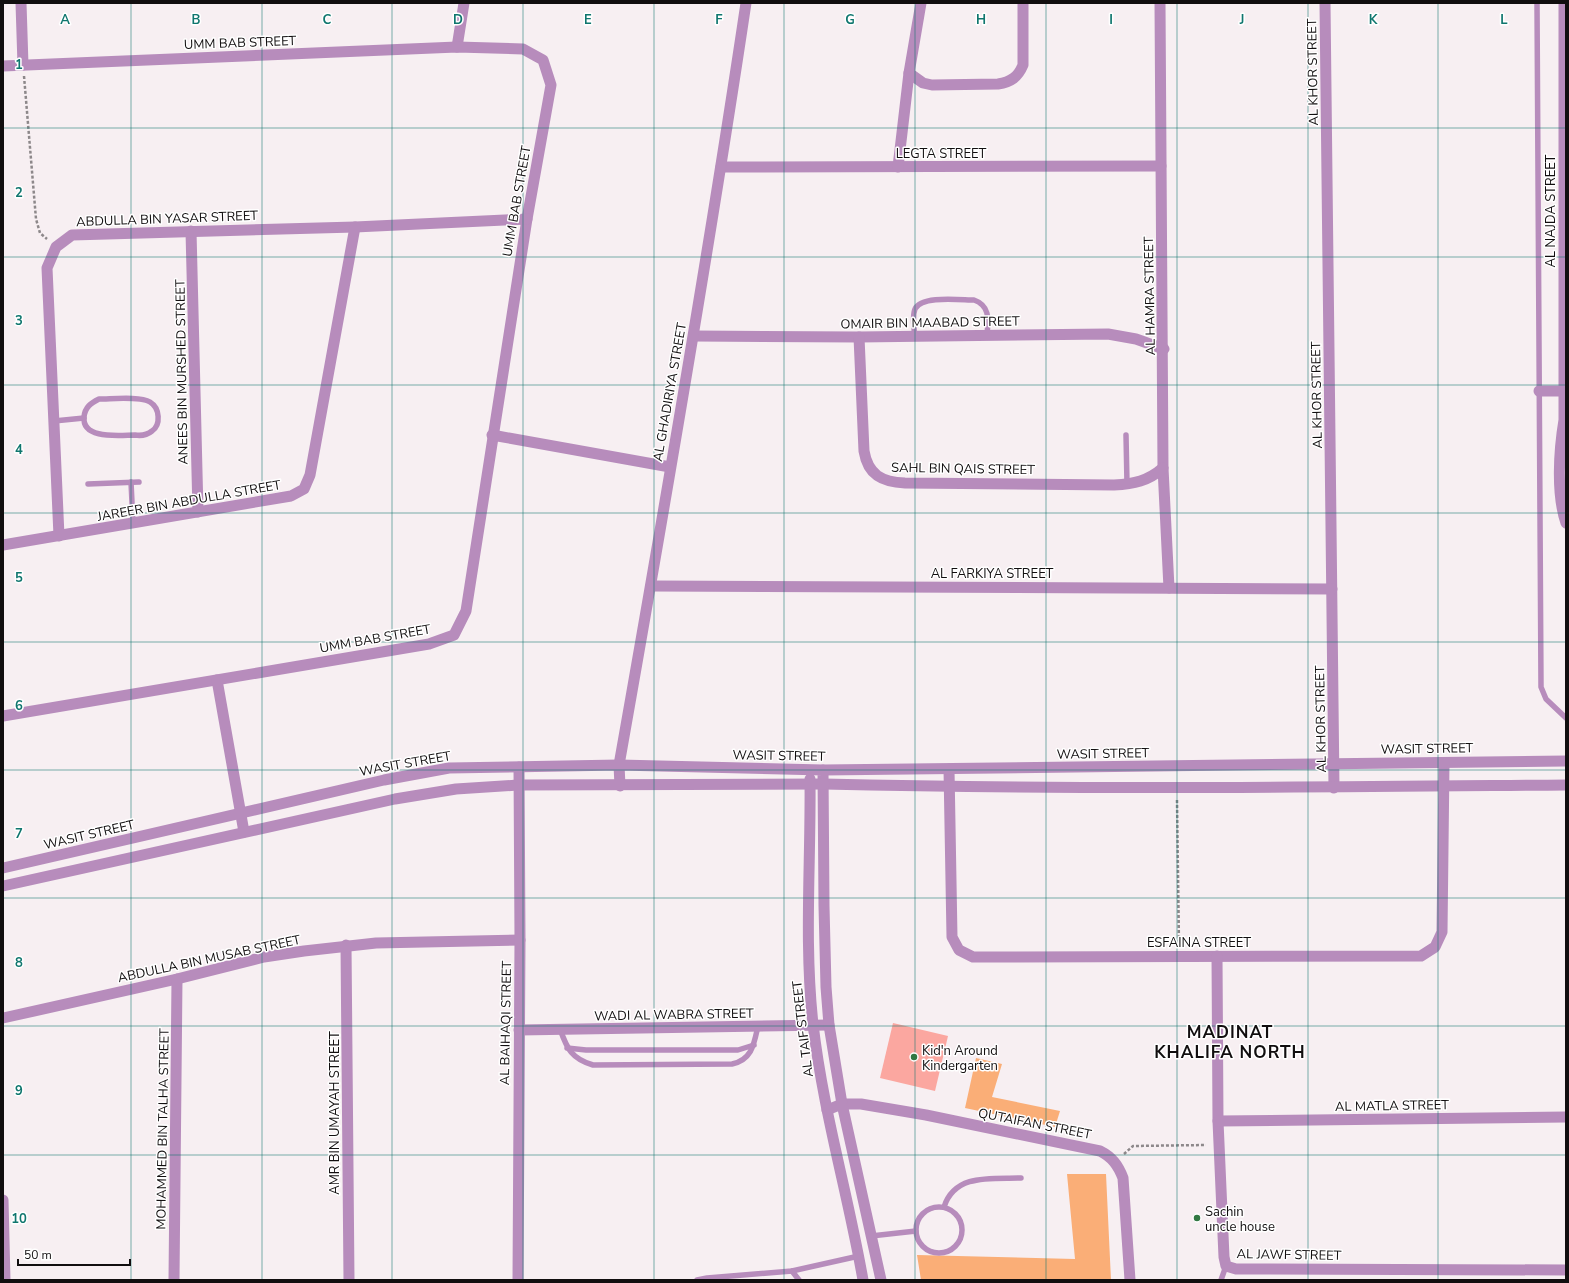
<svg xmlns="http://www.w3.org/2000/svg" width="1569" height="1283" viewBox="0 0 1569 1283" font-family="'Nunito Sans',sans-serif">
  <rect width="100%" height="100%" fill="#f7eff2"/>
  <g fill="#faae77">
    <path d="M976,1058L1002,1064L992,1097L1060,1111L1055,1127L965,1108Z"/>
    <path d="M1067,1174H1106L1111,1280H921L917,1255L1075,1259Z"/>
  </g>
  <path fill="#fba7a0" d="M893,1023L948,1036L935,1091L880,1078Z"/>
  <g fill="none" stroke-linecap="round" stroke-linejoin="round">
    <g stroke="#8d888a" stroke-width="2.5" stroke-dasharray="3 2" stroke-linecap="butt">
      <path d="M24,76L36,219L40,233L47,239"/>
      <path d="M1177,800L1179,945"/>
      <path d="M1124,1154L1133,1146L1206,1145"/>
    </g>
    <g stroke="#b78cbc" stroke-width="5.5">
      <path d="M1537,3L1541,687L1546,699L1566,718"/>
      <path d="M915,337C914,329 912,316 915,309C921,295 961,300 974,300C991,306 988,321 987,336"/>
      <path d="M99,399C112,399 140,396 150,402C160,408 161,425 152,431C147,435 141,436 135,435C120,435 82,440 84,417C85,407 91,403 99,399Z"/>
      <path d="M54,421L84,418"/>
      <path d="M1126,435L1127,484"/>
      <path d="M131,482L133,523"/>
      <path d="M88,484L139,482"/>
      <path d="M560,1029C567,1049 572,1059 593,1065L732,1064C752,1060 754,1044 758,1026"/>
      <path d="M567,1048L586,1050H738L754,1045"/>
      <path d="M944,1207C955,1173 992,1179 1021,1178"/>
      <circle cx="939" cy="1230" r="23"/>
      <path d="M871,1236L916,1231"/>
      <path d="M792,1271L799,1280"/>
      <path d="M697,1280L707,1278L792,1271L859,1256"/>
      <path d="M1221,1280L1226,1266"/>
    </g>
    <g stroke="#b78cbc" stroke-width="11">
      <path d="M21,3L23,65"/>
      <path d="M1160,3L1163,468L1169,588"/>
      <path d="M1325,3L1334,788"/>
      <path d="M1564,3V420C1559,450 1556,494 1566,523"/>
      <path d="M457,47L464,3"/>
      <path d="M3,66L457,47L523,49L543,60L551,85L527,219L466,611L454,635L429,644L3,716"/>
      <path d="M909,73L923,83L932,85L998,84C1011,82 1018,77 1023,65V3"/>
      <path d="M721,167L1161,166"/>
      <path d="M898,167L909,73L921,3"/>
      <path d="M191,231L198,512"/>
      <path d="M694,336L859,337L1108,334L1136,339L1164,349"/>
      <path d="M859,337L864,451C868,475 882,482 905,483L1114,485C1134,484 1148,481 1163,468"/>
      <path d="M1539,391H1566"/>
      <path d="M492,435L670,467"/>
      <path d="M59,536L47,268L56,247L72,235L355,227L527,219"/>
      <path d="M3,545L291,496L304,489L310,475L355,227"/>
      <path d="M651,586L1332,589"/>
      <path d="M217,680L244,832"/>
      <path d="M949,769L952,937L959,950L973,957L1421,956L1435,947L1442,932L1444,763"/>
      <path d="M823,770L1566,761"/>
      <path d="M824,784C1071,790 1319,787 1566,785"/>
      <path d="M620,786L619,765C664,511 708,258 746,3"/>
      <path d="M346,945L349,1280"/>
      <path d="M1217,956L1218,1121L1224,1257L1226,1266L1236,1269L1566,1270"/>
      <path d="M3,1018L177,979L264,957L304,951L376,943L520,940"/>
      <path d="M519,1030L829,1025"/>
      <path d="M827,1110L842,1104H861L926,1115L1100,1151C1112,1157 1118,1165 1123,1178L1130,1280"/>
      <path d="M1218,1121L1566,1117"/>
      <path d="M3,1200L5,1280"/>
      <path d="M174,1280L177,979"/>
      <path d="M518,1280L520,940L519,767"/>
    </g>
    <g stroke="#b78cbc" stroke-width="11">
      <path d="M810,779C811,861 804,942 813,1024C823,1111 848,1194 863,1280"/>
      <path d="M3,868L384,780L449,768L619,765L823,770L824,906L826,987L829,1025L842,1104L881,1280"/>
      <path d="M3,886L395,799L456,789L518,785L824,784"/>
    </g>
  </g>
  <path fill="none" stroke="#0f766e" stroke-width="1" stroke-opacity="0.55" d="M131,3V1280M262,3V1280M392,3V1280M523,3V1280M654,3V1280M784,3V1280M915,3V1280M1046,3V1280M1177,3V1280M1308,3V1280M1438,3V1280M3,128H1566M3,257H1566M3,385H1566M3,513H1566M3,642H1566M3,770H1566M3,898H1566M3,1026H1566M3,1155H1566"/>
  <g fill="#317742" stroke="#fff" stroke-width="1.5">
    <circle cx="914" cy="1057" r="4"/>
    <circle cx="1197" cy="1218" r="4"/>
  </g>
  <g text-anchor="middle" stroke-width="3" stroke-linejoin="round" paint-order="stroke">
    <g font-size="13" fill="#110e0f" stroke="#fff">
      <text transform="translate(240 42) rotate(-2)" y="5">UMM BAB STREET</text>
      <text transform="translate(1312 72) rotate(-91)" y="5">AL KHOR STREET</text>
      <text x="941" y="158">LEGTA STREET</text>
      <text transform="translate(516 201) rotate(-80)" y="5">UMM BAB STREET</text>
      <text transform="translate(1550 211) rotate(-90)" y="5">AL NAJDA STREET</text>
      <text transform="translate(167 218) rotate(-2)" y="5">ABDULLA BIN YASAR STREET</text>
      <text transform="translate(1149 296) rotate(-91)" y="5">AL HAMRA STREET</text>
      <text transform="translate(930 322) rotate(-1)" y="5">OMAIR BIN MAABAD STREET</text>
      <text transform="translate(181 372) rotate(-91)" y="5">ANEES BIN MURSHED STREET</text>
      <text transform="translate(669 392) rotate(-80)" y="5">AL GHADIRIYA STREET</text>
      <text transform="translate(1316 395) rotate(-91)" y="5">AL KHOR STREET</text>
      <text transform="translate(963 468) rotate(1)" y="5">SAHL BIN QAIS STREET</text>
      <text transform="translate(189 500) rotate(-10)" y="5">JAREER BIN ABDULLA STREET</text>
      <text x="992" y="578">AL FARKIYA STREET</text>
      <text transform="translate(375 638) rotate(-10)" y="5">UMM BAB STREET</text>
      <text transform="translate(1320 719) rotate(-91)" y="5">AL KHOR STREET</text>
      <text transform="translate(1427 748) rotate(-1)" y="5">WASIT STREET</text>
      <text transform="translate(1103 753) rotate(-1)" y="5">WASIT STREET</text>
      <text transform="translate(779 755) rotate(1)" y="5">WASIT STREET</text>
      <text transform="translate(405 763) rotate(-10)" y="5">WASIT STREET</text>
      <text transform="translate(89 834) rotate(-13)" y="5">WASIT STREET</text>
      <text x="1199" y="947">ESFAINA STREET</text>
      <text transform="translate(209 958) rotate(-12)" y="5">ABDULLA BIN MUSAB STREET</text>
      <text transform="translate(674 1014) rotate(-1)" y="5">WADI AL WABRA STREET</text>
      <text transform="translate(505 1023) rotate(-89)" y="5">AL BAIHAQI STREET</text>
      <text transform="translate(802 1029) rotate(-97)" y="5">AL TAIF STREET</text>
      <text transform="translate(1392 1105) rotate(-1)" y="5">AL MATLA STREET</text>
      <text transform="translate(334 1113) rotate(-90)" y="5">AMR BIN UMAYAH STREET</text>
      <text transform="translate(1035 1123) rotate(11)" y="5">QUTAIFAN STREET</text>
      <text transform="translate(162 1129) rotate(-89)" y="5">MOHAMMED BIN TALHA STREET</text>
      <text transform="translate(1289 1254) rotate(1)" y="5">AL JAWF STREET</text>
    </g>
    <g font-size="13" fill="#110e0f" stroke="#fff" text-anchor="start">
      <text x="922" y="1055">Kid'n Around<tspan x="922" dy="15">Kindergarten</tspan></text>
      <text x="1205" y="1216">Sachin<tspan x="1205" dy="15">uncle house</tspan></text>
    </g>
    <g font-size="17" font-weight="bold" letter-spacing="1" fill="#110e0f" stroke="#fff">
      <text x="1230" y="1038">MADINAT<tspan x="1230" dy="20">KHALIFA NORTH</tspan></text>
    </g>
  </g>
  <g font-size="13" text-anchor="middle" font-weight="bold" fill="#0f766e" stroke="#fff" stroke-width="3" stroke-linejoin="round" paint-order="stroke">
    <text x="65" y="24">A</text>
    <text x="196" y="24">B</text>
    <text x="327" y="24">C</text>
    <text x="458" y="24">D</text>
    <text x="588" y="24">E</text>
    <text x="719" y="24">F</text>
    <text x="850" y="24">G</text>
    <text x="981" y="24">H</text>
    <text x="1111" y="24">I</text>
    <text x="1242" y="24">J</text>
    <text x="1373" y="24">K</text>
    <text x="1504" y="24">L</text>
    <text x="19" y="69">1</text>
    <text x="19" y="197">2</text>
    <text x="19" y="325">3</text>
    <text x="19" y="454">4</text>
    <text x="19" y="582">5</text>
    <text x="19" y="710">6</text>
    <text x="19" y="838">7</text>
    <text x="19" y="967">8</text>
    <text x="19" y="1095">9</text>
    <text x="19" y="1223">10</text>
  </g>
  <rect width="1569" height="1283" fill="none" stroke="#110e0f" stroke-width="8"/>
  <path d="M18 1259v6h112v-6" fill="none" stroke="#110e0f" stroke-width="2"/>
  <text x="24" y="1259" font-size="12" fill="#110e0f" stroke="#ffffff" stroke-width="3" paint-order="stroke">50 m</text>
</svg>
